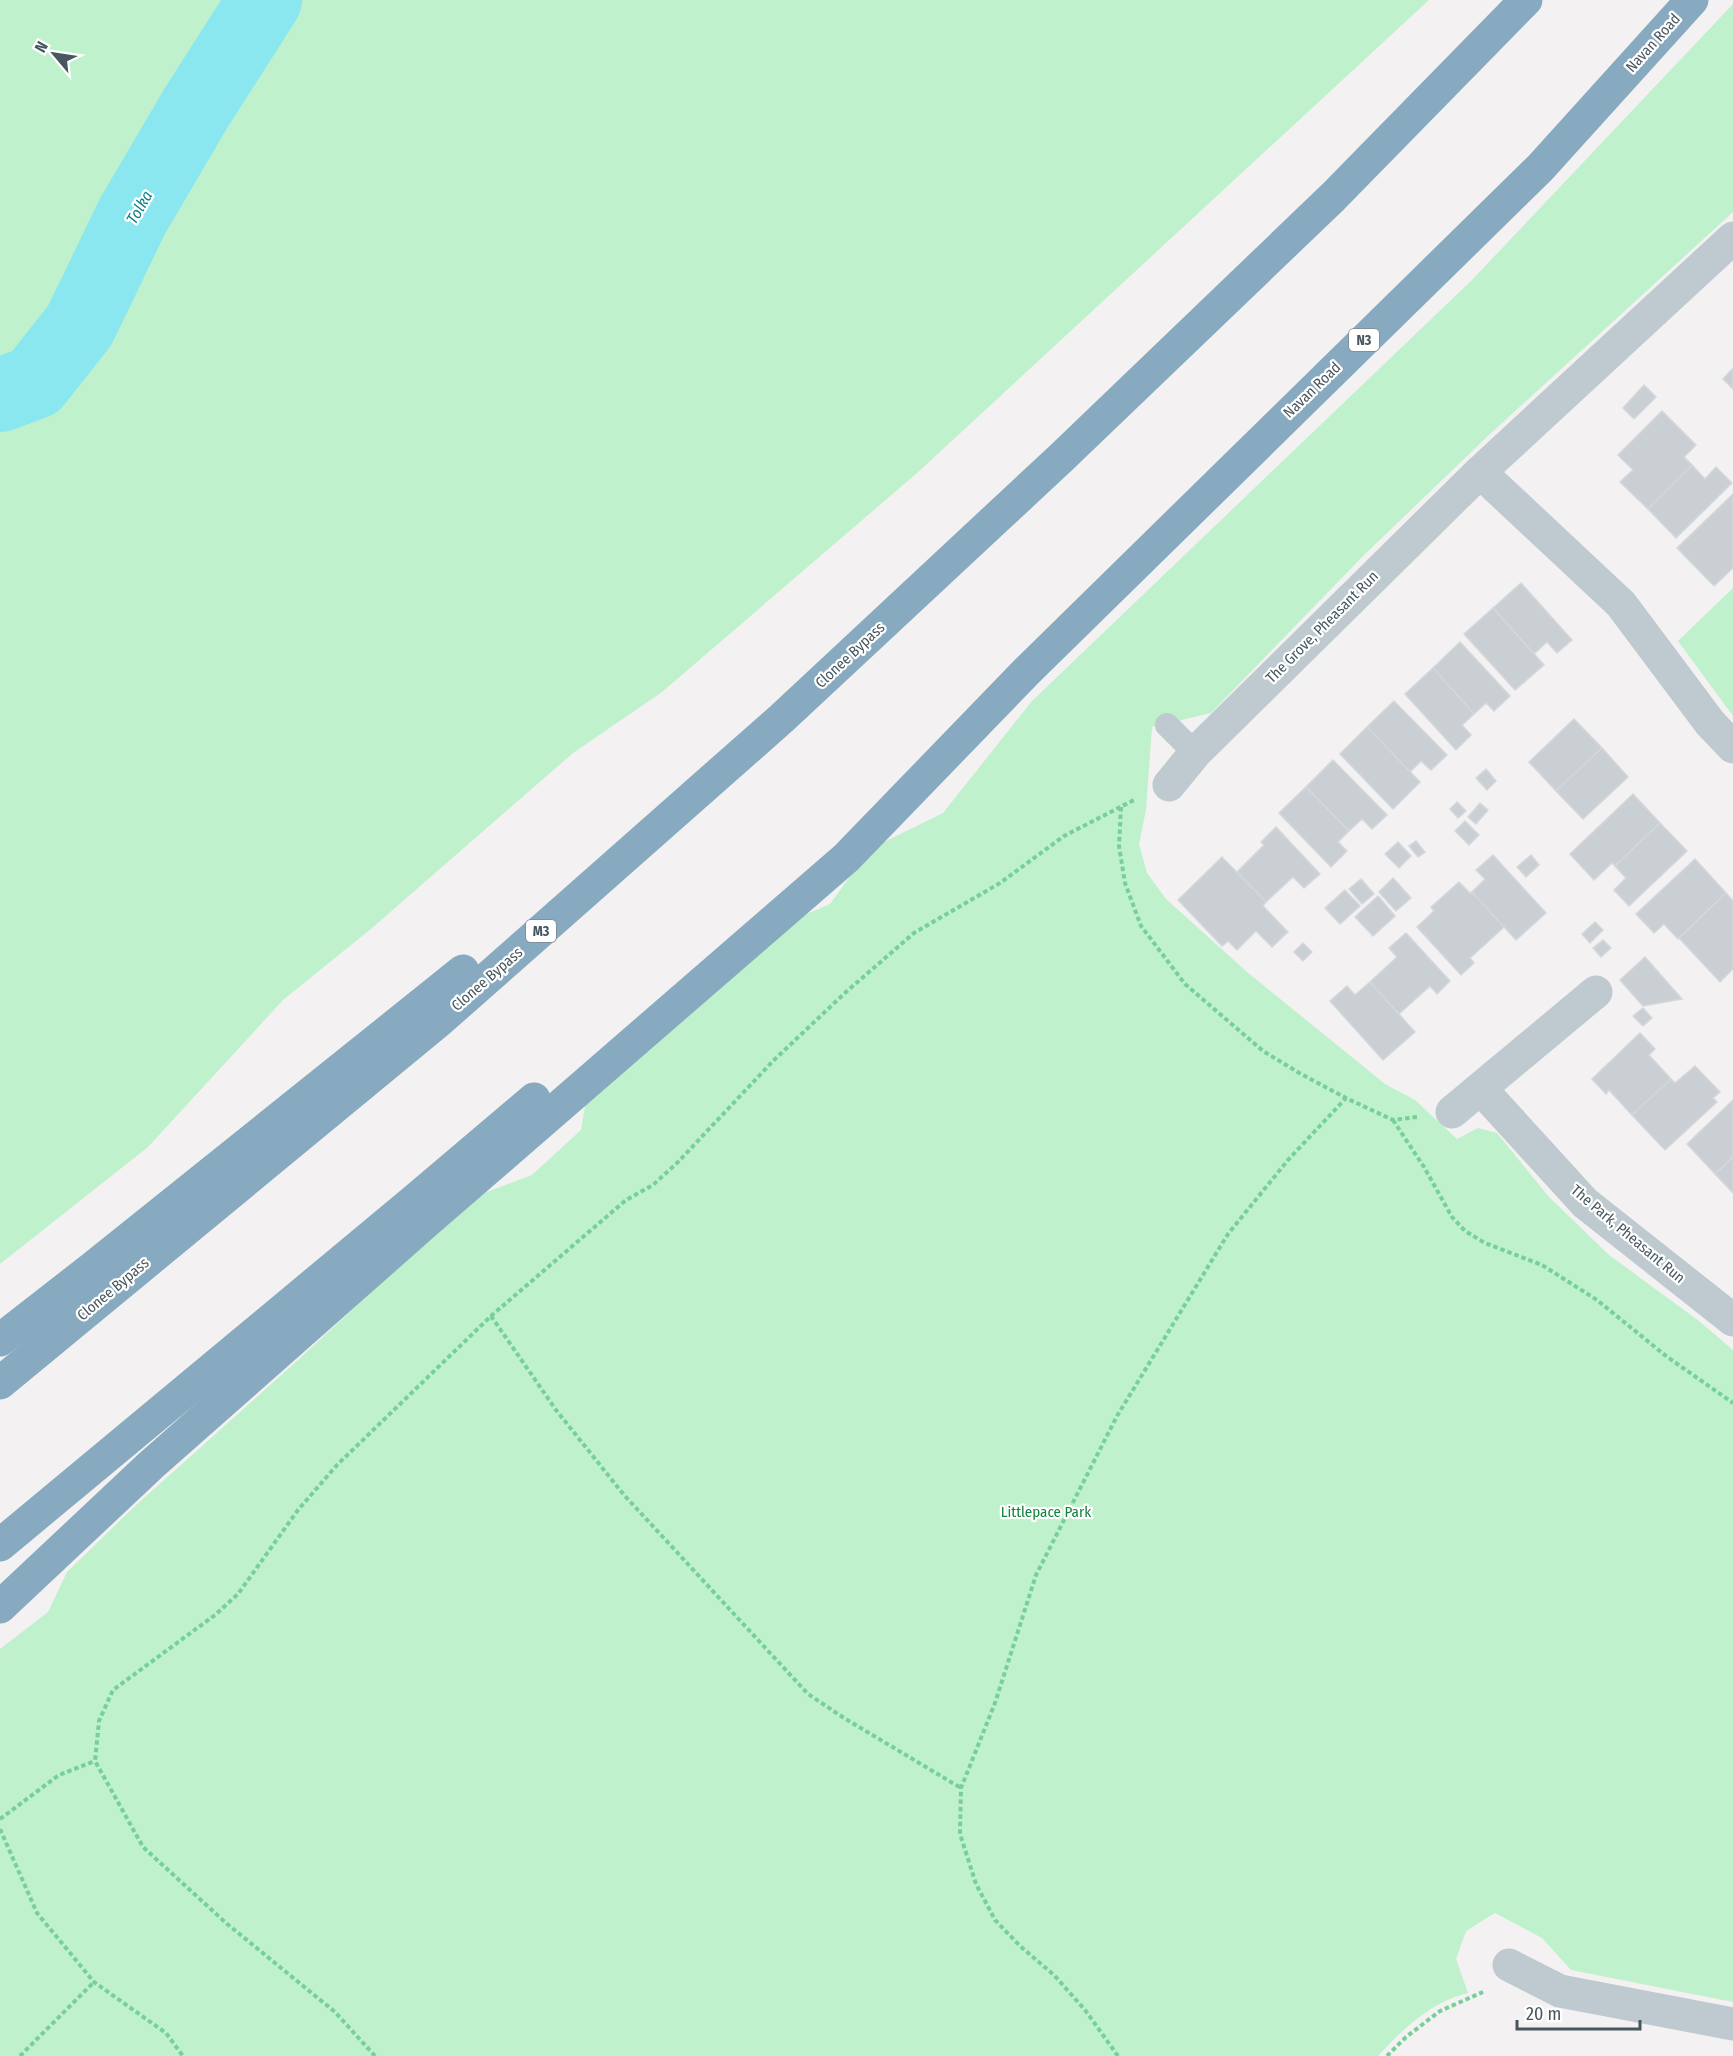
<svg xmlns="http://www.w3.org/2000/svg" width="1733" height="2056" viewBox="0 0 1733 2056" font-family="'Fira Sans Condensed',sans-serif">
  <rect width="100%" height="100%" fill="#f3f1f1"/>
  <g fill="#bff1cc">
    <path d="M0,0H240L166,103L123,172L78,309L50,344L15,367H0Z"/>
    <path d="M285,0H1429L917,473L662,692L573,753L372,928L283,1000L148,1147L0,1264V405L6,404L59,373L115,285L172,167Z"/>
    <path d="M1733,4V212L1490,434L1364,555L1211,713L1152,727L1146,810L1139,844L1147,873L1166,899L1247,972L1385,1084L1415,1100L1457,1139L1478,1128L1497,1133L1549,1197L1609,1255L1699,1321L1733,1350V2002L1571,1970L1542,1938L1495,1913L1466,1931L1456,1959L1468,1993C1432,2001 1403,2029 1378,2056H0V1649L48,1612L67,1572L134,1507L298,1360L474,1197L532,1175L581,1130L587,1095L793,920L830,904L870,849L943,813L1032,701L1472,280Z"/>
    <path d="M1733,588V716L1678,641Z"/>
  </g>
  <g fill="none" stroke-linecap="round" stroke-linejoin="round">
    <path stroke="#8be7ef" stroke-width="74" d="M0,395L35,382L80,325L132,217L196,108L265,0"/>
  </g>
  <g fill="#cacfd3" stroke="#d4d8dc" stroke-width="1.5">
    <path d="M1733,368V389L1723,379Z"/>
    <path d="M1644,385L1656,397L1634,419L1623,408Z"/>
    <path d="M1662,411L1696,445L1684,457L1692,465L1648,509L1620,482L1633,470L1618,455Z"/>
    <path d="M1692,465L1705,479L1716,467L1732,483L1676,538L1648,509Z"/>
    <path d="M1733,494V568L1714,586L1677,548Z"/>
    <path d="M1521,583L1572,640L1557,653L1547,642L1534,654L1493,608Z"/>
    <path d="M1493,608L1544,665L1515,690L1464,634Z"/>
    <path d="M1460,642L1510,696L1494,711L1486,703L1474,714L1433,668Z"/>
    <path d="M1433,668L1474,714L1462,725L1471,735L1456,750L1405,694Z"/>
    <path d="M1394,701L1447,755L1431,770L1421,761L1410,772L1367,727Z"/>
    <path d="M1574,719L1602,748L1556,791L1529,762Z"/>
    <path d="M1367,727L1420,782L1393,809L1340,754Z"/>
    <path d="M1602,748L1628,777L1583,819L1556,791Z"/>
    <path d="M1333,760L1387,815L1372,829L1362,819L1349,831L1306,787Z"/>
    <path d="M1486,769L1496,781L1487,790L1476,778Z"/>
    <path d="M1306,787L1349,831L1338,842L1347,851L1331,867L1279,813Z"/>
    <path d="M1633,794L1660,823L1615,866L1612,863L1594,880L1570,854Z"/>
    <path d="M1457,802L1466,811L1458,818L1450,809Z"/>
    <path d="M1480,803L1488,810L1476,824L1468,817Z"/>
    <path d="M1465,821L1479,835L1469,845L1455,831Z"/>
    <path d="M1660,823L1687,851L1629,906L1614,890L1626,878L1615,866Z"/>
    <path d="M1276,827L1320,874L1304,888L1293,877L1266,902L1237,872L1264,845L1261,842Z"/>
    <path d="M1416,841L1425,852L1418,857L1409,846Z"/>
    <path d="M1398,842L1411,856L1399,868L1385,854Z"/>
    <path d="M1493,855L1546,913L1516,940L1472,892L1485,879L1476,870Z"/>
    <path d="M1531,855L1539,865L1526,877L1517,867Z"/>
    <path d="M1222,857L1266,902L1263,906L1288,932L1272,947L1256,931L1237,950L1228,941L1222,946L1178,900Z"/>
    <path d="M1695,859L1726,893L1678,939L1664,924L1654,933L1636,914Z"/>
    <path d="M1393,878L1411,898L1396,911L1379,892Z"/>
    <path d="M1361,879L1374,894L1362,904L1349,889Z"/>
    <path d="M1459,882L1470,893L1472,892L1504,927L1470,958L1474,963L1461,975L1417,927L1434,911L1431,907Z"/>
    <path d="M1345,890L1360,906L1340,924L1325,908Z"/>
    <path d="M1726,893L1733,901V969L1720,982L1679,938Z"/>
    <path d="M1378,896L1395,916L1373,936L1355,917Z"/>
    <path d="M1595,922L1603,930L1590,943L1582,934Z"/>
    <path d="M1406,933L1450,981L1437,994L1430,986L1399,1014L1370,982L1397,957L1389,948Z"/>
    <path d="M1603,940L1611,948L1601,957L1593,948Z"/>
    <path d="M1303,943L1312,952L1303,961L1294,952Z"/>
    <path d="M1645,957L1682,999L1643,1006L1620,980Z"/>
    <path d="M1370,982L1415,1032L1383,1060L1330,1001L1347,986L1355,995Z"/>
    <path d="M1643,1008L1652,1018L1643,1026L1633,1016Z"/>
    <path d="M1640,1033L1655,1049L1649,1055L1671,1079L1632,1115L1609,1090L1606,1094L1592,1079Z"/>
    <path d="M1695,1066L1720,1092L1713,1098L1717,1102L1665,1150L1632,1115L1671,1079L1675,1083Z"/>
    <path d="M1733,1100V1157L1715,1174L1687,1144Z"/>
    <path d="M1733,1157V1193L1715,1174Z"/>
  </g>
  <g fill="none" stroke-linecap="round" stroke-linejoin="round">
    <g stroke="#76d098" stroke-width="4" stroke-dasharray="4.5 3" stroke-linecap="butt">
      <path d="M1121,807L1119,846L1125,883L1141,926L1185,984L1263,1051L1301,1074L1346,1098L1393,1120L1417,1117"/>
      <path d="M1393,1120L1424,1167L1452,1217L1465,1231L1485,1243L1542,1265L1597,1300L1666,1356L1733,1403"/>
      <path d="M491,1316L556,1410L624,1495L808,1694L844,1718L961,1788"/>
      <path d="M0,1819L59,1775L95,1761"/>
      <path d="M0,1829L37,1913L94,1982L166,2033L183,2056"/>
      <path d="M20,2056L94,1982"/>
      <path d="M375,2056L335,2012L226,1923L143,1847L95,1761L99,1721L113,1690L215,1615L238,1594L298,1510L337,1465L491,1316L626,1200L653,1185L678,1162L773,1061L846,992L914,933L1000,883L1064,836L1134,800"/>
      <path d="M1118,2056L1085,2010L1054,1975L1020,1946L995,1920L976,1884L960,1834L961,1788L995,1703L1036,1575L1117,1416L1228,1234L1288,1160L1346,1098"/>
      <path d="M1387,2056L1406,2037L1440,2011L1483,1992"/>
    </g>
    <path stroke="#becad0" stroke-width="24" d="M1167,725L1195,753"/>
    <g stroke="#becad0" stroke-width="33">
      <path d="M1480,472L1621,604L1710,723L1733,747"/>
      <path d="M1169,785L1195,753L1480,472L1733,238"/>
      <path d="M1481,1089L1585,1203L1733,1320"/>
      <path d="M1452,1112L1596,992"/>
      <path d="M1509,1965L1560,1991L1733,2024"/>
    </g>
    <g stroke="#87aac0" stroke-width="33">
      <path d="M0,1340L91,1269L463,971"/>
      <path d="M0,1383L440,1020L782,718L1062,457L1333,197L1526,0"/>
      <path d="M0,1545L415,1200L534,1099"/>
      <path d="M0,1607L151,1465L425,1223L846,858L1027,671L1540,168L1692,0"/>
    </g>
  </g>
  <g text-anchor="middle" stroke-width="4.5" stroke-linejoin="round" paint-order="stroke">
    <g fill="#fff" stroke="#7f898f" stroke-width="1.5">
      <rect x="1349" y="329" width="30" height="22" rx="4.5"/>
      <rect x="526" y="920" width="30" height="22" rx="4.5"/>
    </g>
    <g font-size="14" font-weight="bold" fill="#48575f">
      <text x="1364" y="345">N3</text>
      <text x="541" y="936">M3</text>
    </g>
    <g font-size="15" fill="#48575f" stroke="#fff">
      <text transform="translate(1653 43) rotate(-48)" y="5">Navan Road</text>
      <text transform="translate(1312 390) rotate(-44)" y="5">Navan Road</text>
      <text transform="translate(1322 627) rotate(-45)" y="5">The Grove, Pheasant Run</text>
      <text transform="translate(850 655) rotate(-43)" y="5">Clonee Bypass</text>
      <text transform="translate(487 979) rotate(-41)" y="5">Clonee Bypass</text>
      <text transform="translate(1628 1234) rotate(40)" y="5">The Park, Pheasant Run</text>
      <text transform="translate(113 1289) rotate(-40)" y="5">Clonee Bypass</text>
    </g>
    <g font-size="15" fill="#15843e" stroke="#fff">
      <text x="1046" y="1517">Littlepace Park</text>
    </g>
    <g font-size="16" font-style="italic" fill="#0b7e89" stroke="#fff">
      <text transform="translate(139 207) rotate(-60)" y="6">Tolka</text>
    </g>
  </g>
  <g transform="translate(54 54) rotate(299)" stroke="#ffffff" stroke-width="4.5" paint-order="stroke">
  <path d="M0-4.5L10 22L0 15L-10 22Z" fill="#48575f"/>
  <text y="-9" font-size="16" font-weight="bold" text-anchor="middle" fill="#48575f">N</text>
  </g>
  <path d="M1517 2020v9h123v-9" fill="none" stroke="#48575f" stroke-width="3"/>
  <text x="1526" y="2020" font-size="18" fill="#48575f" stroke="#ffffff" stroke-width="4.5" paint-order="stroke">20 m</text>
</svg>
